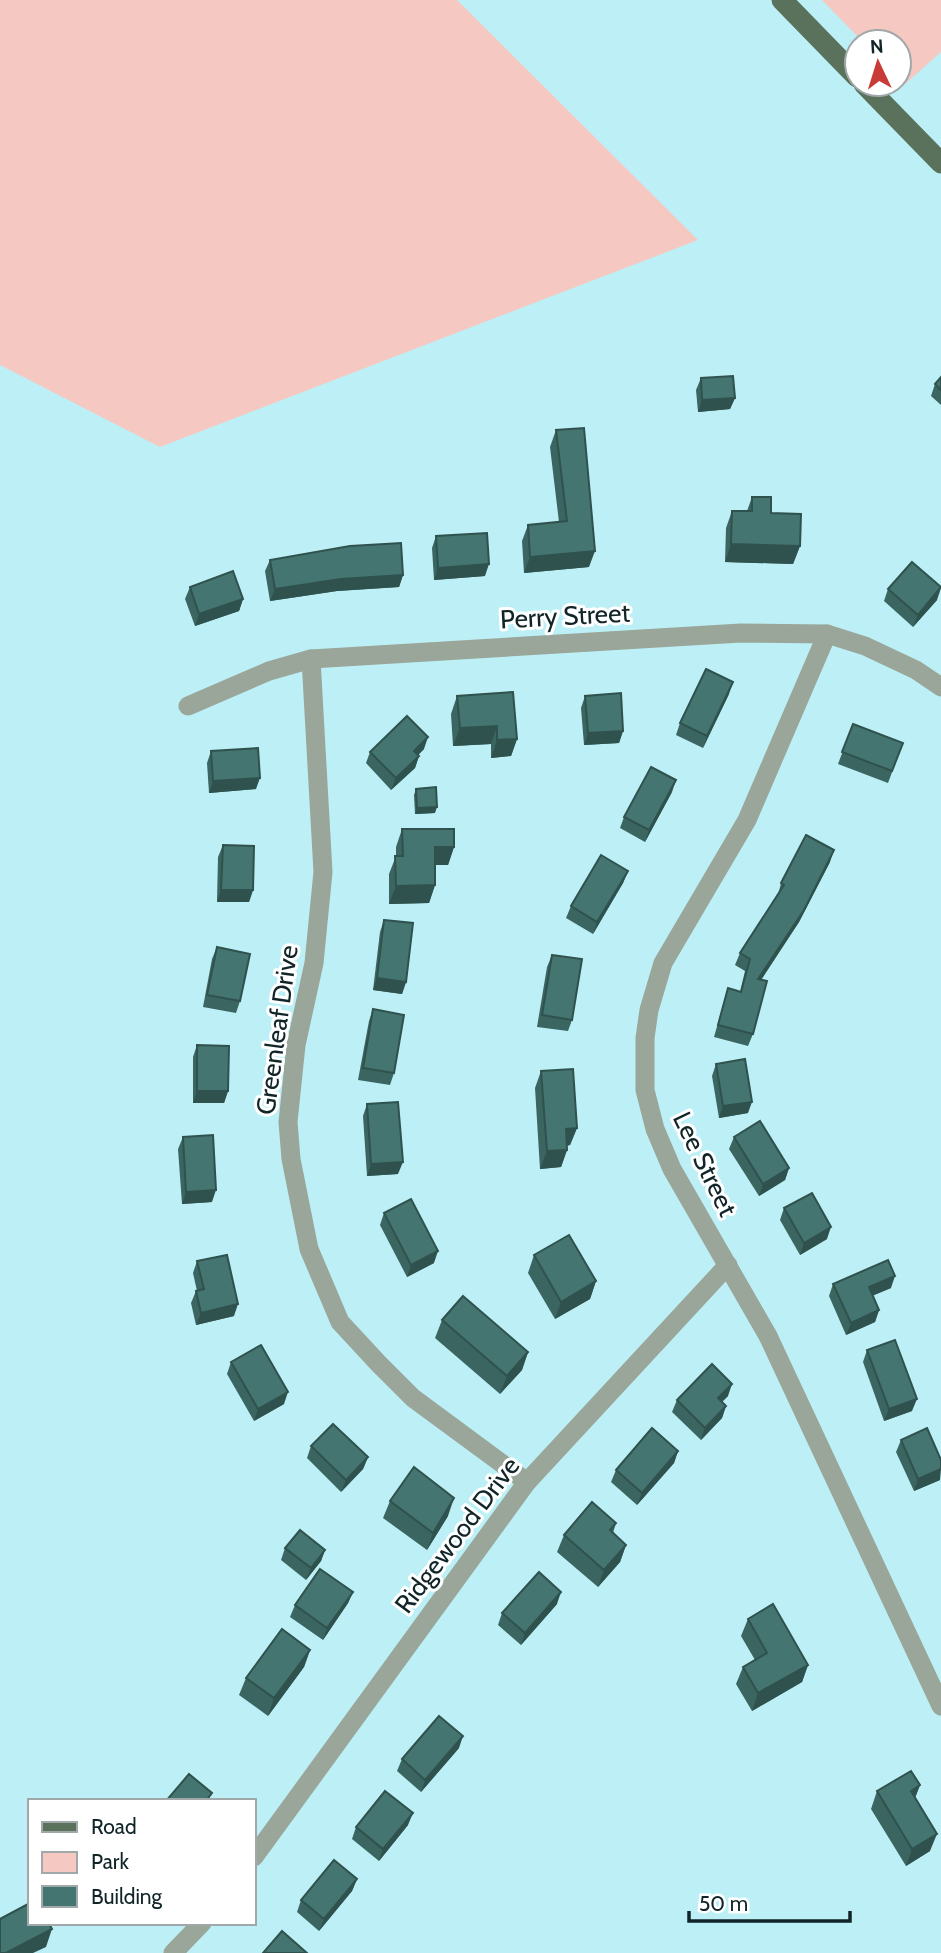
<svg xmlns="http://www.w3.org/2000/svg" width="941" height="1953" viewBox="0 0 941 1953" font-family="Cabin,sans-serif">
  <rect width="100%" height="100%" fill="#bcf0f6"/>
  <g fill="#f6c8c2">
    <path d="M0,0H457L698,240L160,447L0,365Z"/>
    <path d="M822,0H941V52L904,85L899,79V42H863Z"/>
  </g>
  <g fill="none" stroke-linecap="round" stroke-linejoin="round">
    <g stroke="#99a699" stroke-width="19">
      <path d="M827,634L747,820L663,963L649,1010L645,1038V1090L655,1129L672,1169L768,1336L941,1706"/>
      <path d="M311,659L323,872L314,963L296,1045L288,1122L291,1159L309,1249L340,1322L378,1363L413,1398L527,1482"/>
      <path d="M188,706L269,671L311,659L741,633L827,634L865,646L916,670L941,687"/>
      <path d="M254,1857L527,1482L728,1265"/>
      <path d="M173,1953L202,1923"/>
    </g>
    <g stroke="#5a725b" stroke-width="21">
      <path d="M782,0L857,77"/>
      <path d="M864,84L941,163"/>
    </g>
  </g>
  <g fill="#3b6560">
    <path d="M941,377V405L931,396L935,384Z"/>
    <path d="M701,378L735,398L730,409L698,412L696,390Z"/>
    <path d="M556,430L589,567L524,573L522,541L528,525L559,522L550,447Z"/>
    <path d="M752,497L771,513L800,546L793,564L725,562L726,528L732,511H747Z"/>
    <path d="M436,536L485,576L434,580L432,548Z"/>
    <path d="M270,560L403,575L399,587L337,591L270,601L265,571Z"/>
    <path d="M190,587L243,599L239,611L195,626L185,599Z"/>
    <path d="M888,589L937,600L913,627L884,601Z"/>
    <path d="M729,694L703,748L676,735L680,723Z"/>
    <path d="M457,696L517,739L511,756L491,758V744L453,746L451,714Z"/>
    <path d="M585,696L623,731L619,743L584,745L581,708Z"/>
    <path d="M853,724L903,743L888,783L838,764Z"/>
    <path d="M424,749L418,755L419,756L415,768L391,790L366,763L370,752Z"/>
    <path d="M211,751L256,789L209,793L207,763Z"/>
    <path d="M416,789L435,813L415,814L414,795Z"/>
    <path d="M672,792L645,842L620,828L624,817Z"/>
    <path d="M402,829L454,847L448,865H435V885L429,903L389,904V874L396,856V847Z"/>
    <path d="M223,845L253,890L249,902H217L218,857Z"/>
    <path d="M830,862L799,922L761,979L753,1034L748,1046L714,1037L728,988L740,992L745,971L735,965L740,953L778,895L781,883Z"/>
    <path d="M628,871L623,883L593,934L566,918L571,906Z"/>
    <path d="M384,920L406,982L402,994L373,990L380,932Z"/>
    <path d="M217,947L240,1001L236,1013L203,1007L212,959Z"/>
    <path d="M552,955L572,1020L568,1031L537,1027L547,967Z"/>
    <path d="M373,1009L394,1073L390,1085L358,1080L369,1021Z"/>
    <path d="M197,1045L228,1091L224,1103H193V1057Z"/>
    <path d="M716,1064L748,1113L719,1118L712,1076Z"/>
    <path d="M541,1071L577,1128L570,1145L567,1146V1150L561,1167L540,1169L535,1088Z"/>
    <path d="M367,1104L398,1174L367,1176L363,1116Z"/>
    <path d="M183,1137L212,1202L182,1204L178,1149Z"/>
    <path d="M734,1137L789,1168L785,1180L759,1196L729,1149Z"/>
    <path d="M784,1208L827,1239L800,1255L780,1220Z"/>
    <path d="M384,1213L434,1263L407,1277L380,1225Z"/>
    <path d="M534,1255L596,1281L590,1299L555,1319L528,1273Z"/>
    <path d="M197,1261L234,1316L196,1325L191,1303L196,1291H197L193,1273Z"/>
    <path d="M833,1284L891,1288L872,1296L879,1310L875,1322L846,1335L829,1296Z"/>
    <path d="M442,1320L528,1352L522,1370L500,1394L435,1338Z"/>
    <path d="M867,1350L912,1411L884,1421L863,1362Z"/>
    <path d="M231,1362L284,1404L254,1421L227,1374Z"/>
    <path d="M728,1396L722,1402L726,1406L722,1418L701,1440L672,1412L677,1400Z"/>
    <path d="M901,1440L940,1480L914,1491L896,1452Z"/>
    <path d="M311,1446L368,1457L363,1469L341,1492L307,1458Z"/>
    <path d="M678,1451L674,1463L637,1505L611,1482L616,1470Z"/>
    <path d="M390,1501L448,1516L427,1550L383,1518Z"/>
    <path d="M616,1523L613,1533L626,1545L620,1562L598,1587L557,1552L564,1535Z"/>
    <path d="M285,1548L325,1550L321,1561L306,1580L281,1560Z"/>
    <path d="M353,1592L348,1603L323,1640L290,1617L295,1605Z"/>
    <path d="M557,1604L521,1645L498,1625L502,1613Z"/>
    <path d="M748,1619L808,1665L802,1682L752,1711L736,1684L743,1667L755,1660L741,1636Z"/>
    <path d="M310,1650L304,1667L268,1716L239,1695L246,1678Z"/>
    <path d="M459,1748L421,1792L397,1771L402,1759Z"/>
    <path d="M920,1785L915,1798L930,1851L906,1866L871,1809L877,1791Z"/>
    <path d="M408,1825L379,1861L352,1839L356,1827Z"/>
    <path d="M357,1879L352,1891L319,1931L297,1912L301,1900Z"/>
  </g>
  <g fill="#30524e">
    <path d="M735,398L730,409L698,412L702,400Z"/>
    <path d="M731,544L800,546L793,564L725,562Z"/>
    <path d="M595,551L589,567L524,573L530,557Z"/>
    <path d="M489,564L485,576L434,580L438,568Z"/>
    <path d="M403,575L399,587L337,591L270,601L275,589L341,579Z"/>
    <path d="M941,588L937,600L913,627L918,615Z"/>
    <path d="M243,599L239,611L195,626L199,614Z"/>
    <path d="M733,682L729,694L703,748L707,736Z"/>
    <path d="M497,726L491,744L453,746L460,728Z"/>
    <path d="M623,731L619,743L584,745L588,733Z"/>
    <path d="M428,737L424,749L410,763L414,751Z"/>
    <path d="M517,739L511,756L491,758L497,740Z"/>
    <path d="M419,756L415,768L391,790L396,778Z"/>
    <path d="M260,778L256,789L209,793L213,781Z"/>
    <path d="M676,780L672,792L645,842L649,830Z"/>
    <path d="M437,807L435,813L415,814L417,808Z"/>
    <path d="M435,847H454L448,865H428Z"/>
    <path d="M834,850L830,862L799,922L754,991L758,979Z"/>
    <path d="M628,871L623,883L593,934L597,922Z"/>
    <path d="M435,885L429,903L389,904L396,886Z"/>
    <path d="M221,890H253L249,902H217Z"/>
    <path d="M377,978L406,982L402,994L373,990Z"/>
    <path d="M197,1091H228L224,1103H193Z"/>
    <path d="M752,1102L748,1113L719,1118L723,1106Z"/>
    <path d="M577,1128L570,1145L560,1146L566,1129Z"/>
    <path d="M567,1150L561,1167L540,1169L547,1151Z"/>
    <path d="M403,1162L398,1174L367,1176L371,1164Z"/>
    <path d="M789,1168L785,1180L759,1196L763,1184Z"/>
    <path d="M216,1190L212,1202L182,1204L186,1192Z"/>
    <path d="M831,1227L827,1239L800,1255L804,1243Z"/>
    <path d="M438,1251L434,1263L407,1277L411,1265Z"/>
    <path d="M895,1276L891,1288L864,1299L869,1287Z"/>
    <path d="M596,1281L590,1299L555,1319L561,1302Z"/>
    <path d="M238,1304L234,1316L196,1325L201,1313Z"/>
    <path d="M879,1310L875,1322L846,1335L851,1323Z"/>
    <path d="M528,1352L522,1370L500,1394L507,1376Z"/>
    <path d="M732,1384L728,1396L713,1410L718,1398Z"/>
    <path d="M288,1392L284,1404L254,1421L258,1409Z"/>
    <path d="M917,1399L912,1411L884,1421L889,1409Z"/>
    <path d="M726,1406L722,1418L701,1440L705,1428Z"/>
    <path d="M678,1451L674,1463L637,1505L642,1493Z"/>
    <path d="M368,1457L363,1469L341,1492L346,1480Z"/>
    <path d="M941,1469L940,1480L914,1491L918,1479Z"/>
    <path d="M454,1498L448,1516L427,1550L433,1533Z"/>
    <path d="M626,1545L620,1562L598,1587L604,1570Z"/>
    <path d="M325,1550L321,1561L306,1580L311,1568Z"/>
    <path d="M353,1592L348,1603L323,1640L327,1628Z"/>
    <path d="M561,1592L557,1604L521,1645L525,1633Z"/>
    <path d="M310,1650L304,1667L268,1716L274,1698Z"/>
    <path d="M808,1665L802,1682L752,1711L758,1693Z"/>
    <path d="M463,1736L459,1748L421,1792L425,1780Z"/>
    <path d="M920,1785L913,1803L911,1791Z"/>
    <path d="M413,1813L408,1825L379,1861L383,1849Z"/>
    <path d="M937,1834L930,1851L906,1866L912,1849Z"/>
    <path d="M357,1879L352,1891L319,1931L324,1919Z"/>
    <path d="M52,1929L46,1947L33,1953H6Z"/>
  </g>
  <g fill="#457570" stroke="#30524e" stroke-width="2">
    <path d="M733,376L735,398L702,400L701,378Z"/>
    <path d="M941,377V390L935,384Z"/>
    <path d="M584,428L595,551L530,557L528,525L567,521L556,430Z"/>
    <path d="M752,497H771V513L801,514L800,546L731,544L732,511H752Z"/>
    <path d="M487,533L489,564L438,568L436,536Z"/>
    <path d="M401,543L403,575L341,579L275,589L270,560L350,546Z"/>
    <path d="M912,562L941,587L918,615L888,589Z"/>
    <path d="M233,571L243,599L199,614L190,587Z"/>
    <path d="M706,669L733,682L707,736L680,723Z"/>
    <path d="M513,692L517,739L497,740V726L460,728L457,696Z"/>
    <path d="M621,693L623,731L588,733L585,696Z"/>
    <path d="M407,716L428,737L414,751L419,756L396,778L370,752Z"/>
    <path d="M853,724L903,743L892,771L842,752Z"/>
    <path d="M258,748L260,778L213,781L211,751Z"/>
    <path d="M651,767L676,780L649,830L624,817Z"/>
    <path d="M436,787L437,807L417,808L416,789Z"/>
    <path d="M402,829H454V847H435V885L396,886L395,856H403Z"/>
    <path d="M806,835L834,850L804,910L758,979L767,981L753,1034L718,1025L728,988L741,992L750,959L740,953L784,885L781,883Z"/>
    <path d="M223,845L254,846L253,890H221Z"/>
    <path d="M601,855L628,871L597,922L571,906Z"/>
    <path d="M384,920L413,923L406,982L377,978Z"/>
    <path d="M217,947L250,954L240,1001L207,995Z"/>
    <path d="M552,955L582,959L572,1020L542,1015Z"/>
    <path d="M373,1009L404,1015L394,1073L363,1068Z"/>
    <path d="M197,1045L229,1046L228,1091H197Z"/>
    <path d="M745,1059L752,1102L723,1106L716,1064Z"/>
    <path d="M573,1069L577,1128L566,1129L567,1150L547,1151L541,1071Z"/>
    <path d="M398,1102L403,1162L371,1164L367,1104Z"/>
    <path d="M760,1121L789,1168L763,1184L734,1137Z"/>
    <path d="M213,1135L216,1190L186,1192L183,1137Z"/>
    <path d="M812,1193L831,1227L804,1243L784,1208Z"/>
    <path d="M411,1199L438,1251L411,1265L384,1213Z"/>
    <path d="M569,1235L596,1281L561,1302L534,1255Z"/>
    <path d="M227,1255L238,1304L201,1313L196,1291L204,1289L197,1261Z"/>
    <path d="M888,1260L895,1276L869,1287L879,1310L851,1323L833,1284Z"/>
    <path d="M463,1296L528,1352L507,1376L442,1320Z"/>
    <path d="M895,1340L917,1399L889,1409L867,1350Z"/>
    <path d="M261,1345L288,1392L258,1409L231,1362Z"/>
    <path d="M712,1364L732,1384L718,1398L726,1406L705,1428L677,1400Z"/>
    <path d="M333,1424L368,1457L346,1480L311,1446Z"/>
    <path d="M652,1428L678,1451L642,1493L616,1470Z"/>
    <path d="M927,1428L941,1460V1469L918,1479L901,1440Z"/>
    <path d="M414,1467L454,1498L433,1533L390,1501Z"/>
    <path d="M592,1502L616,1523L610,1530L626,1545L604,1570L564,1535Z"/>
    <path d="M300,1530L325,1550L311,1568L285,1548Z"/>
    <path d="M320,1569L353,1592L327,1628L295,1605Z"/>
    <path d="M539,1572L561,1592L525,1633L502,1613Z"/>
    <path d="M773,1604L808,1665L758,1693L743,1667L767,1653L748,1619Z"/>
    <path d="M282,1629L310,1650L274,1698L246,1678Z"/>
    <path d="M439,1716L463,1736L425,1780L402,1759Z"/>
    <path d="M911,1771L920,1785L911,1791L937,1834L912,1849L877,1791Z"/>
    <path d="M189,1774L212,1793L206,1801H166Z"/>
    <path d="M385,1791L413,1813L383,1849L356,1827Z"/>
    <path d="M334,1860L357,1879L324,1919L301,1900Z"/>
    <path d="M30,1903V1923H49L52,1929L6,1953H0V1919Z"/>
    <path d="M282,1931L307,1953H263Z"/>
  </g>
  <g text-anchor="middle" stroke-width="6" stroke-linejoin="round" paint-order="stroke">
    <g font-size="26" fill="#112528" stroke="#fff">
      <text transform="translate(565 616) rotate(-3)" y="9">Perry Street</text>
      <text transform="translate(277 1030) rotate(-82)" y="9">Greenleaf Drive</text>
      <text transform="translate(705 1164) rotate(64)" y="9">Lee Street</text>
      <text transform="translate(457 1535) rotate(-53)" y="9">Ridgewood Drive</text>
    </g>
  </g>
  <rect x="28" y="1799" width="228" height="126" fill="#ffffff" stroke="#a0a8a9" stroke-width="2"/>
  <rect x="42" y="1822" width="35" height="10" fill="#5a725b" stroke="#a0a8a9" stroke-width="2"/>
  <text x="91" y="1834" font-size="21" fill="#112528">Road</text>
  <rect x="42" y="1852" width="35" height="21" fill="#f6c8c2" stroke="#a0a8a9" stroke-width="2"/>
  <text x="91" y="1869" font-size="21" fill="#112528">Park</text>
  <rect x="42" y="1886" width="35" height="21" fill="#457570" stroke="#a0a8a9" stroke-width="2"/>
  <text x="91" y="1904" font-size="21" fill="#112528">Building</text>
  <g transform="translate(878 63) rotate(356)"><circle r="33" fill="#ffffff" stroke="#a0a8a9" stroke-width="2"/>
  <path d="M0-5L12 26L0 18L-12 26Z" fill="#c93b37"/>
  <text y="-10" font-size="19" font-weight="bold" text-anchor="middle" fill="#112528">N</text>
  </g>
  <path d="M689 1911v10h161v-10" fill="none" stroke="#112528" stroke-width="3.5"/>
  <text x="699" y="1911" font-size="21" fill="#112528" stroke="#ffffff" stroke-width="5" paint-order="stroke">50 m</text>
</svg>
